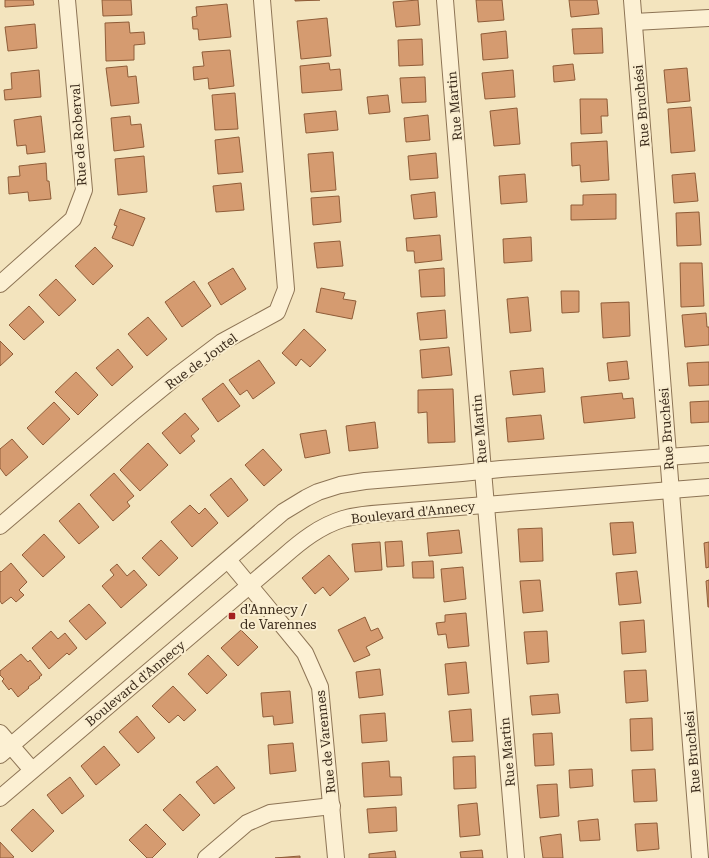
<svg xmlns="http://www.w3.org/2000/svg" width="709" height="858" viewBox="0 0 709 858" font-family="'Roboto Serif',serif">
  <rect width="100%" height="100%" fill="#f3e4be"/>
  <g fill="#d59b70" stroke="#8f5c38">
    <path d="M5,0H33L34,5L5,7Z"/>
    <path d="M102,0H131L132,15L103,16Z"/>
    <path d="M295,0H320L295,1Z"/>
    <path d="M418,0L420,25L396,27L393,2Z"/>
    <path d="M476,0H502L504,20L478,22Z"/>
    <path d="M569,0H597L599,14L571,17Z"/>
    <path d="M227,4L231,37L199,40L198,29H193L192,17L197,16L196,7Z"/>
    <path d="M327,18L331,56L301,59L297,21Z"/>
    <path d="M129,22L130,33L144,32L145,44L134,45V60L106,61L105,23Z"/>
    <path d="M35,24L37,48L8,51L5,27Z"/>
    <path d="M602,28L603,53L574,54L572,29Z"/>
    <path d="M506,31L508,58L483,60L481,34Z"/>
    <path d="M422,39L423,65L399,66L398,40Z"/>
    <path d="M230,50L234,86L209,89L208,78L194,80L193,67L204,66L202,52Z"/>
    <path d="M329,63L330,70L340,69L342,90L302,93L300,66Z"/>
    <path d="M573,64L575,80L554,82L553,66Z"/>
    <path d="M127,66L128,77L136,76L139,103L111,106L106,68Z"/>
    <path d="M687,68L690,101L667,103L664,70Z"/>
    <path d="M39,70L41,97L5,100L4,90L12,89L11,73Z"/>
    <path d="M513,70L515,97L485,99L482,73Z"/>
    <path d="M425,77L426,102L402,103L400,78Z"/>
    <path d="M235,93L238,129L215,130L212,95Z"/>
    <path d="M388,95L390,112L369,114L367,97Z"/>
    <path d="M580,99H607L608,116H601L602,133L581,134Z"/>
    <path d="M691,107L695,151L671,153L668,109Z"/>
    <path d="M517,108L520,144L494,146L490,111Z"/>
    <path d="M336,111L338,130L306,133L304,114Z"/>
    <path d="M428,115L430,140L406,142L404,118Z"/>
    <path d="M41,116L45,152L27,154L26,145L17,146L14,120Z"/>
    <path d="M130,116L131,125L141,124L144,147L114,151L111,118Z"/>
    <path d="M239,137L243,172L218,174L215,140Z"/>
    <path d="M607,141L609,180L581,182L580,165L572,166L571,143Z"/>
    <path d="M333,152L336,190L311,192L308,154Z"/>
    <path d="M436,153L438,178L410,180L408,156Z"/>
    <path d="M144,156L147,192L118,195L115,159Z"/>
    <path d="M46,163L47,181H49L51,199L29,201L28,192L9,194L8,177L20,176L19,166Z"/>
    <path d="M695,173L698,201L674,203L672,175Z"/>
    <path d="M525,174L527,202L501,204L499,176Z"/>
    <path d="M241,183L244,210L216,212L213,186Z"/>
    <path d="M435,192L437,217L414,219L411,195Z"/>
    <path d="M616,194V219L571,220V205H583V195Z"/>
    <path d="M339,196L341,222L313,225L311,198Z"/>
    <path d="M120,209L145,218L133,246L112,238L117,226L114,225Z"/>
    <path d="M699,212L701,245L677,246L676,213Z"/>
    <path d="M440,235L442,260L415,263L414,251H407L406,238Z"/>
    <path d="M531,237L532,261L504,263L503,239Z"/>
    <path d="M340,241L343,266L317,268L314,243Z"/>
    <path d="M95,247L113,266L93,285L75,266Z"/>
    <path d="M680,263H702L704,306L681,307Z"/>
    <path d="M233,268L246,289L221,305L208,283Z"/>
    <path d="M444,268L445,296L421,297L419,270Z"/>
    <path d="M56,279L76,300L59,316L39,295Z"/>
    <path d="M194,281L211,306L182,327L165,302Z"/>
    <path d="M321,288L345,293L343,299L356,301L352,319L316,312Z"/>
    <path d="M561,291H579V312L562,313Z"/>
    <path d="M528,297L531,331L510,333L507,299Z"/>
    <path d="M629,302L630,336L603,338L601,303Z"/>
    <path d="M29,306L44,322L24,340L9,325Z"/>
    <path d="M445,310L447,338L420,340L417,313Z"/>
    <path d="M706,313L707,327H709V345L685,347L682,315Z"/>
    <path d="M148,317L167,339L147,356L128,334Z"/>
    <path d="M304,329L326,350L310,367L301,359L296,366L282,353Z"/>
    <path d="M0,341L13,354L0,366Z"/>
    <path d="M449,347L452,375L422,378L420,350Z"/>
    <path d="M118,349L133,367L112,386L96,368Z"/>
    <path d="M259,360L275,383L253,399L247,390L240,395L229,380Z"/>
    <path d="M627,361L629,379L609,381L607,363Z"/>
    <path d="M709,362V385L689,386L687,363Z"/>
    <path d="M543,368L545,392L513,395L510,371Z"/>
    <path d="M76,372L98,395L78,415L55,392Z"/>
    <path d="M223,383L240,406L218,422L202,399Z"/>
    <path d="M453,389L455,442L428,443L427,412L418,413V390Z"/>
    <path d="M622,393L623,399L633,398L635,418L584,423L581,397Z"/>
    <path d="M709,401V422L691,423L690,402Z"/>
    <path d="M54,402L70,419L43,445L27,428Z"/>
    <path d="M185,413L199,429L191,436L195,441L180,454L162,433Z"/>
    <path d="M541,415L544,439L508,442L506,418Z"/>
    <path d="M375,422L378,448L349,451L346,426Z"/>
    <path d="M326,430L330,453L305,458L300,434Z"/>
    <path d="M12,439L28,457L6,476L0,468V449Z"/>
    <path d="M148,443L168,465L140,491L120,470Z"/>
    <path d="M263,449L282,470L264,486L245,465Z"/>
    <path d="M114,473L134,496L127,502L130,506L113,521L90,495Z"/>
    <path d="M231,478L248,500L228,517L210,495Z"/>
    <path d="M79,503L99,527L79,544L59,521Z"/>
    <path d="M190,505L199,514L205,508L218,523L192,547L171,522Z"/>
    <path d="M633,522L636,553L613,555L610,523Z"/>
    <path d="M542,528L543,561L520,562L518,529Z"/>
    <path d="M459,530L462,553L429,556L427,533Z"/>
    <path d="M44,534L65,557L43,577L22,555Z"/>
    <path d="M161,540L178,558L159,576L142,558Z"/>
    <path d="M402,541L404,566L387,567L385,542Z"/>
    <path d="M380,542L382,570L355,572L352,544Z"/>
    <path d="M709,542V567L706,568L704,543Z"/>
    <path d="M329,555L349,579L330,596L323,587L315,594L302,578Z"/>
    <path d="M433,561L434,578H413L412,562Z"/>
    <path d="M11,563L27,582L19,590L24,595L16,602L11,597L2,604L0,601V571L1,572Z"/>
    <path d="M117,564L127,576L134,570L147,585L121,608L102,586L114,575L110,570Z"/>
    <path d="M463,567L466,599L444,602L441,569Z"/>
    <path d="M637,571L641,603L619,605L616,573Z"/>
    <path d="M540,580L543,611L523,613L520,581Z"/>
    <path d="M709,580V607H708L706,581Z"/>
    <path d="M89,604L106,623L86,640L69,621Z"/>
    <path d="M466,613L469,646L448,648L446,634L438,635L436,623L445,622V615Z"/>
    <path d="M365,617L371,631L378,628L383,638L366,647L370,655L354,662L338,630Z"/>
    <path d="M644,620L646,652L622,654L620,622Z"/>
    <path d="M241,630L258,647L238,666L221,648Z"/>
    <path d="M51,631L58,639L65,633L77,648L69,655L67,653L49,669L32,648Z"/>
    <path d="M547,631L549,662L527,664L524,632Z"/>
    <path d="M21,654L28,662L30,660L42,675L39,677L40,678L28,687L29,688L18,697L11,688L9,690L2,681L4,679L0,675V671Z"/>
    <path d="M208,655L227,675L207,694L188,674Z"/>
    <path d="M466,662L469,693L448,695L445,664Z"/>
    <path d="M380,669L383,695L359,698L356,672Z"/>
    <path d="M646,670L648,701L626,703L624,671Z"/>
    <path d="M173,686L196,710L184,721L178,715L169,723L152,706Z"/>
    <path d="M290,691L293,723L274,725L273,716L263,717L261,693Z"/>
    <path d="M558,694L560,713L532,715L530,696Z"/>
    <path d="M471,709L473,741L452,742L449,711Z"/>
    <path d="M385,713L387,741L362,743L360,715Z"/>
    <path d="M137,716L155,738L138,753L119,732Z"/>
    <path d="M652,718L653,750L631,751L630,719Z"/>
    <path d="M552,733L554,765L535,766L533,734Z"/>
    <path d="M293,743L296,771L270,774L268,745Z"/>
    <path d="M104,746L120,765L96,785L81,766Z"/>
    <path d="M475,756L476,788L454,789L453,757Z"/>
    <path d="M389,761L390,777H401L402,795L364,797L362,763Z"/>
    <path d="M217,766L235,788L214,804L196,782Z"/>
    <path d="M592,769L593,786L570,788L569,770Z"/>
    <path d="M655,769L657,801L634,802L632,770Z"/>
    <path d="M70,777L84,796L62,814L47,795Z"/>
    <path d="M557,784L559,816L540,818L537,785Z"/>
    <path d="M180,794L200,815L183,831L163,810Z"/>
    <path d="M477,803L480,835L460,837L458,805Z"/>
    <path d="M396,807L397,831L369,833L367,809Z"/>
    <path d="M33,809L54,831L32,852L11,830Z"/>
    <path d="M598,819L600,840L580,841L578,821Z"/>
    <path d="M657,823L659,849L637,851L635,824Z"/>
    <path d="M146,824L166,844L152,858H147L129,840Z"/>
    <path d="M561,834L563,858H543L540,837Z"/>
    <path d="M0,842L14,857L12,858H0Z"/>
    <path d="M482,850L483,858H461L460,852Z"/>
    <path d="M395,851L396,858H369V854Z"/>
    <path d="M300,856V858H275Z"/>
  </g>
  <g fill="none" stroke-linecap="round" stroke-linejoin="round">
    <defs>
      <g id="minor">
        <path d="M445,0L482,459L516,858"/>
        <path d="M632,0L700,858"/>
        <path d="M634,22L709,18"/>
        <path d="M0,284L73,219L84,190L67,0"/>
        <path d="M0,526L132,413L177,376L222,342L277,312L286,289L262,0"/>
        <path d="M228,560L264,603L305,653L320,687L336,858"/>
        <path d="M0,733L32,770"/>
        <path d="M0,755L283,512L306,498L318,492L340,485L365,481L462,473L501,469L709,454"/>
        <path d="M0,798L283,557C301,541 320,526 343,519C356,515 370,514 384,513L709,487"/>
        <path d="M206,858L247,823L270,813L332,806"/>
      </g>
    </defs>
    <use href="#minor" stroke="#8d7455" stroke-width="18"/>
    <use href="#minor" stroke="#fcf0d3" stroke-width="16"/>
  </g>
  <rect fill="#a31f1e" stroke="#f9edcf" stroke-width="1.5" x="228" y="612" width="8" height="8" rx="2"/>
  <g text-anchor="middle" stroke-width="4" stroke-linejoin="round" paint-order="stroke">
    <g font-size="13" fill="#3b2b1b" stroke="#f9edcf">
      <text transform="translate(454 106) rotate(-95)" y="5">Rue Martin</text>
      <text transform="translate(641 106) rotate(-95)" y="5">Rue Bruchési</text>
      <text transform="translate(78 135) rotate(-94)" y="5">Rue de Roberval</text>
      <text transform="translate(201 361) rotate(-36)" y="5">Rue de Joutel</text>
      <text transform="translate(479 429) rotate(-95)" y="5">Rue Martin</text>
      <text transform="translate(666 429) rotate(-94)" y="5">Rue Bruchési</text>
      <text transform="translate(413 512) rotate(-6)" y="5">Boulevard d'Annecy</text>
      <text transform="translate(135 683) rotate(-40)" y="5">Boulevard d'Annecy</text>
      <text transform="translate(325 742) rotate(-96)" y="5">Rue de Varennes</text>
      <text transform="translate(507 752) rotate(-95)" y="5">Rue Martin</text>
      <text transform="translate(692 752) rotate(-95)" y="5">Rue Bruchési</text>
    </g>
    <g font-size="13" fill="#3b2b1b" stroke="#f9edcf" text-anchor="start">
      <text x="240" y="614">d'Annecy /<tspan x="240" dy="15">de Varennes</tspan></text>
    </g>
  </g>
</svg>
